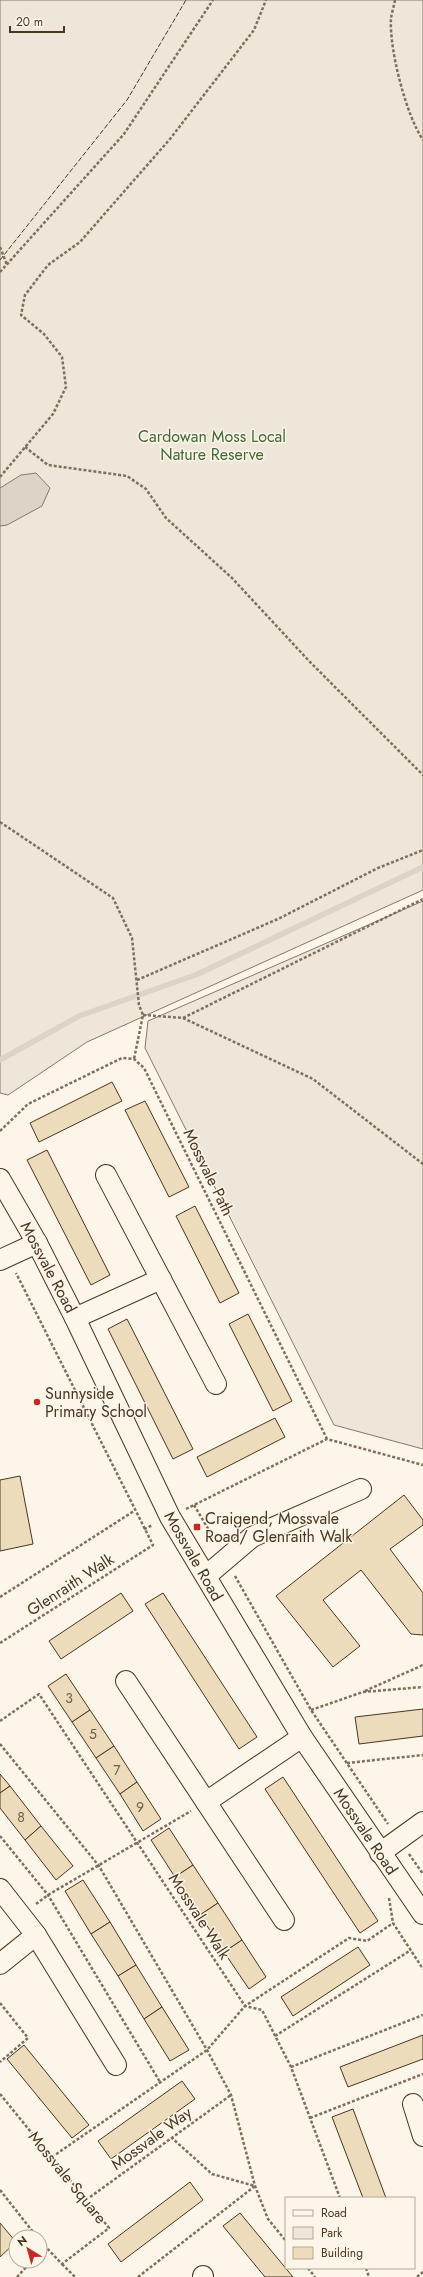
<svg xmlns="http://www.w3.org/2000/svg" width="423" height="2277" viewBox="0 0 423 2277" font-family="Jost,sans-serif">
  <rect width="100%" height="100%" fill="#fbf6e9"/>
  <g fill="#ede6d9" stroke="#887966">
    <path d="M0,0H423V890L87,1042L8,1095L0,1093Z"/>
    <path d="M423,901V1449L334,1425L145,1048L148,1021Z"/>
  </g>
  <path fill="#dcd4c6" stroke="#887966" d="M36,473L50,488L42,506L7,525L0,526V488L21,475Z"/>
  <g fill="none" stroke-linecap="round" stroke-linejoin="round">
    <path stroke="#dcd4c6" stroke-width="5.5" d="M0,1060L79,1016L198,974L423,867"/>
  </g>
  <g fill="#ecdcbc" stroke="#4a3520">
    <path d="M112,1082L122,1101L39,1142L30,1123Z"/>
    <path d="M145,1101L189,1187L169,1197L125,1110Z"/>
    <path d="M47,1150L110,1275L91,1285L27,1160Z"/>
    <path d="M195,1206L239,1293L220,1303L176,1216Z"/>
    <path d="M248,1314L292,1401L273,1411L229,1324Z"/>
    <path d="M127,1319L193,1449L173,1459L108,1329Z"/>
    <path d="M275,1418L285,1437L207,1477L197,1457Z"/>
    <path d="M20,1476L33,1544L0,1551V1480Z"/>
    <path d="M404,1495L423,1520V1525L390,1549L423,1593V1635L411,1634L361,1570L323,1600L360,1646L333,1667L276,1596Z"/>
    <path d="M121,1593L133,1611L61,1659L49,1641Z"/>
    <path d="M163,1593L257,1737L239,1749L145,1604Z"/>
    <path d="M66,1674L90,1710L72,1722L48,1686Z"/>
    <path d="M423,1709V1736L359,1744L355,1717Z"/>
    <path d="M90,1710L114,1746L96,1758L72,1722Z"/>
    <path d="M114,1746L137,1782L120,1794L96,1758Z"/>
    <path d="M0,1774L10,1786L0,1793Z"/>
    <path d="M283,1777L378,1921L360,1933L265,1789Z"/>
    <path d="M137,1782L161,1819L143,1831L120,1794Z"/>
    <path d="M10,1786L41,1826L25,1840L0,1808V1793Z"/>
    <path d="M41,1826L73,1866L56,1880L25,1840Z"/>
    <path d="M169,1828L193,1865L175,1877L151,1840Z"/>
    <path d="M193,1865L218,1903L200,1915L175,1877Z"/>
    <path d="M83,1880L110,1922L91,1934L65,1891Z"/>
    <path d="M218,1903L242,1940L224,1952L200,1915Z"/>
    <path d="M110,1922L136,1965L118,1976L91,1934Z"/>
    <path d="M242,1940L266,1977L249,1989L224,1952Z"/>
    <path d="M358,1947L370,1965L293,2016L281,1997Z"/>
    <path d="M136,1965L162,2007L144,2019L118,1976Z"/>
    <path d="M162,2007L189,2050L170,2061L144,2019Z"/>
    <path d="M423,2035V2059L348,2087L340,2067Z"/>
    <path d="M24,2045L89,2125L72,2138L7,2059Z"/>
    <path d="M182,2081L195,2099L111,2159L98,2141Z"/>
    <path d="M353,2109L386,2198H363L332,2117Z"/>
    <path d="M190,2182L203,2200L121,2262L108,2244Z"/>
    <path d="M240,2213L293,2277H265L223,2226Z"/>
    <path d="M0,2223L16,2242L0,2257Z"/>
  </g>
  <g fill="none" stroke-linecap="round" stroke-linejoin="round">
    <defs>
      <g id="minor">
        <path d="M106,1175L216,1384"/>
        <path d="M0,1179L37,1243L75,1318L170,1517L302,1737L423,1914"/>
        <path d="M0,1260L37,1243"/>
        <path d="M75,1318L161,1279"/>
        <path d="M206,1576L252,1537L361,1489"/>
        <path d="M126,1681L284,1920"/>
        <path d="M206,1802L302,1737"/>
        <path d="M380,1853L423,1822"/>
        <path d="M0,1889L36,1935L116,2065"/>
        <path d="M0,1964L36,1935"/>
        <path d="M413,2104L423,2136"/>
        <path d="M203,2276V2277"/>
      </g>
    </defs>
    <use href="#minor" stroke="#4a3520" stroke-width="22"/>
    <g stroke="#7f6f5c" stroke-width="2.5" stroke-dasharray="3 2" stroke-linecap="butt">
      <path d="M395,0C394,6 392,12 391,18C389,49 406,115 423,140"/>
      <path d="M0,247L7,265"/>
      <path d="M0,272L124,134L213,0"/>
      <path d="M25,447L48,465L127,476L146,489L166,518L232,578L310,662L423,775"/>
      <path d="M0,477L53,414L66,387L62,357L44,334L21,315L25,295L48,265L80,242L170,139L254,30L266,0"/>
      <path d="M0,822L113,898L132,938L139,1005L143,1015L134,1059"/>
      <path d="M137,980L278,919L378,868L423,850"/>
      <path d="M143,1015L183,1018L313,1079L423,1164"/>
      <path d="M183,1018L423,899"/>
      <path d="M0,1131L28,1104L122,1058L134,1059L144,1068L327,1439"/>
      <path d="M194,1505L216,1542"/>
      <path d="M186,1509L327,1439L423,1465"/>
      <path d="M144,1529L153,1525"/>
      <path d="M235,1576L311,1710L388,1824"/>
      <path d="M0,1597L134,1511"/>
      <path d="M0,1643L153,1545L16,1273"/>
      <path d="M365,1691L423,1665"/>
      <path d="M311,1710L363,1692L423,1687"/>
      <path d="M0,1721L39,1694L245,2006L262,2010L291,2067L340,2198"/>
      <path d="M0,1744L99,1866L207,2050L231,2095L255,2186L268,2219L286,2241"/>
      <path d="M347,1763L423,1755"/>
      <path d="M0,1836L48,1895L160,2082"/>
      <path d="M409,1854L423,1874"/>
      <path d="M389,1898L393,1923L423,1969"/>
      <path d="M36,1904L48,1895L191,1811"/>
      <path d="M0,2003L28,2038L0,2062"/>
      <path d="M275,2036L411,1950"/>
      <path d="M291,2067L423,2015"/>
      <path d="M0,2094L109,2228L62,2264L40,2241"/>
      <path d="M310,2118L423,2074"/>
      <path d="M52,2157L207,2050L245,2006L349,1938L367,1941L393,1923"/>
      <path d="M0,2190L37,2237"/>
      <path d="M86,2200L231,2095"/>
      <path d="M40,2252L45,2247"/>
      <path d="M62,2264L75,2277"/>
      <path d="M308,2268L315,2277"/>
      <path d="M366,2268L369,2277"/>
      <path d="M17,2277L32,2261"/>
      <path d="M138,2277L255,2186L212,2174L172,2138"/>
      <path d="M417,2277L423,2272"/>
    </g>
    <use href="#minor" stroke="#fbf6e9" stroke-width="20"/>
    <path stroke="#4a3520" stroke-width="1" stroke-dasharray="5 2" stroke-linecap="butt" d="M0,260L127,100L186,0"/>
  </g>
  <g fill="#c62828" stroke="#fbf6e9" stroke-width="1.5">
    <circle cx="37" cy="1402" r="4"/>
    <rect x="193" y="1523" width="8" height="8" rx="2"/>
  </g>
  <g text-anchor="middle" stroke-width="3" stroke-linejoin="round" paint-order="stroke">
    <g font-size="14" fill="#725f47">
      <text x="69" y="1703">3</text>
      <text x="93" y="1739">5</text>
      <text x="117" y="1775">7</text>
      <text x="140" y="1812">9</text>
      <text x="21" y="1822">8</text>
    </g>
    <g font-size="16" fill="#436837" stroke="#fbf6e9">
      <text x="212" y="442">Cardowan Moss Local<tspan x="212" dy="18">Nature Reserve</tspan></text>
    </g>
    <g font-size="16" fill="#4a3520" stroke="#fbf6e9">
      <text transform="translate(209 1172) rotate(64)" y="6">Mossvale Path</text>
      <text transform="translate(49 1267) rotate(62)" y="6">Mossvale Road</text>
      <text transform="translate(194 1556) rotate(60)" y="6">Mossvale Road</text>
      <text transform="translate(70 1584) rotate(-33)" y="6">Glenraith Walk</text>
      <text transform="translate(366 1831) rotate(56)" y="6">Mossvale Road</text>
      <text transform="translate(200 1916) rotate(57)" y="6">Mossvale Walk</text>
      <text transform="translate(151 2138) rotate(-36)" y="6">Mossvale Way</text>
      <text transform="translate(68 2177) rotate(51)" y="6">Mossvale Square</text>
    </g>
    <g font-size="16" fill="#4a3520" stroke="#fbf6e9" text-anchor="start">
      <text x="45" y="1399">Sunnyside<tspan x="45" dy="18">Primary School</tspan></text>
      <text x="205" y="1524">Craigend, Mossvale<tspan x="205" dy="18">Road/ Glenraith Walk</tspan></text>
    </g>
  </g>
  <rect x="285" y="2197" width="130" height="72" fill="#fbf6e9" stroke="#b4a999"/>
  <rect x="293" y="2210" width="20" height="6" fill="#fbf6e9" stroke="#b4a999"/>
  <text x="321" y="2217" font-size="12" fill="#4a3520">Road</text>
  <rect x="293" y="2227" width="20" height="12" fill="#ede6d9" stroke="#b4a999"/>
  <text x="321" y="2237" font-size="12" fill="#4a3520">Park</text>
  <rect x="293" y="2247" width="20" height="12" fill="#ecdcbc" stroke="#b4a999"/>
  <text x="321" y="2257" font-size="12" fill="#4a3520">Building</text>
  <g transform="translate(28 2249) rotate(323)"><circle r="19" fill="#fbf6e9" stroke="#b4a999"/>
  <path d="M0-3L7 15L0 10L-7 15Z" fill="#c62828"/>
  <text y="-6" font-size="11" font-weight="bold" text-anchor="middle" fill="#4a3520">N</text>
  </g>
  <path d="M10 26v6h54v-6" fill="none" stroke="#4a3520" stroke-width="2"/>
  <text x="16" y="26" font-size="12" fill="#4a3520" stroke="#fbf6e9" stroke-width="3" paint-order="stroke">20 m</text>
</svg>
